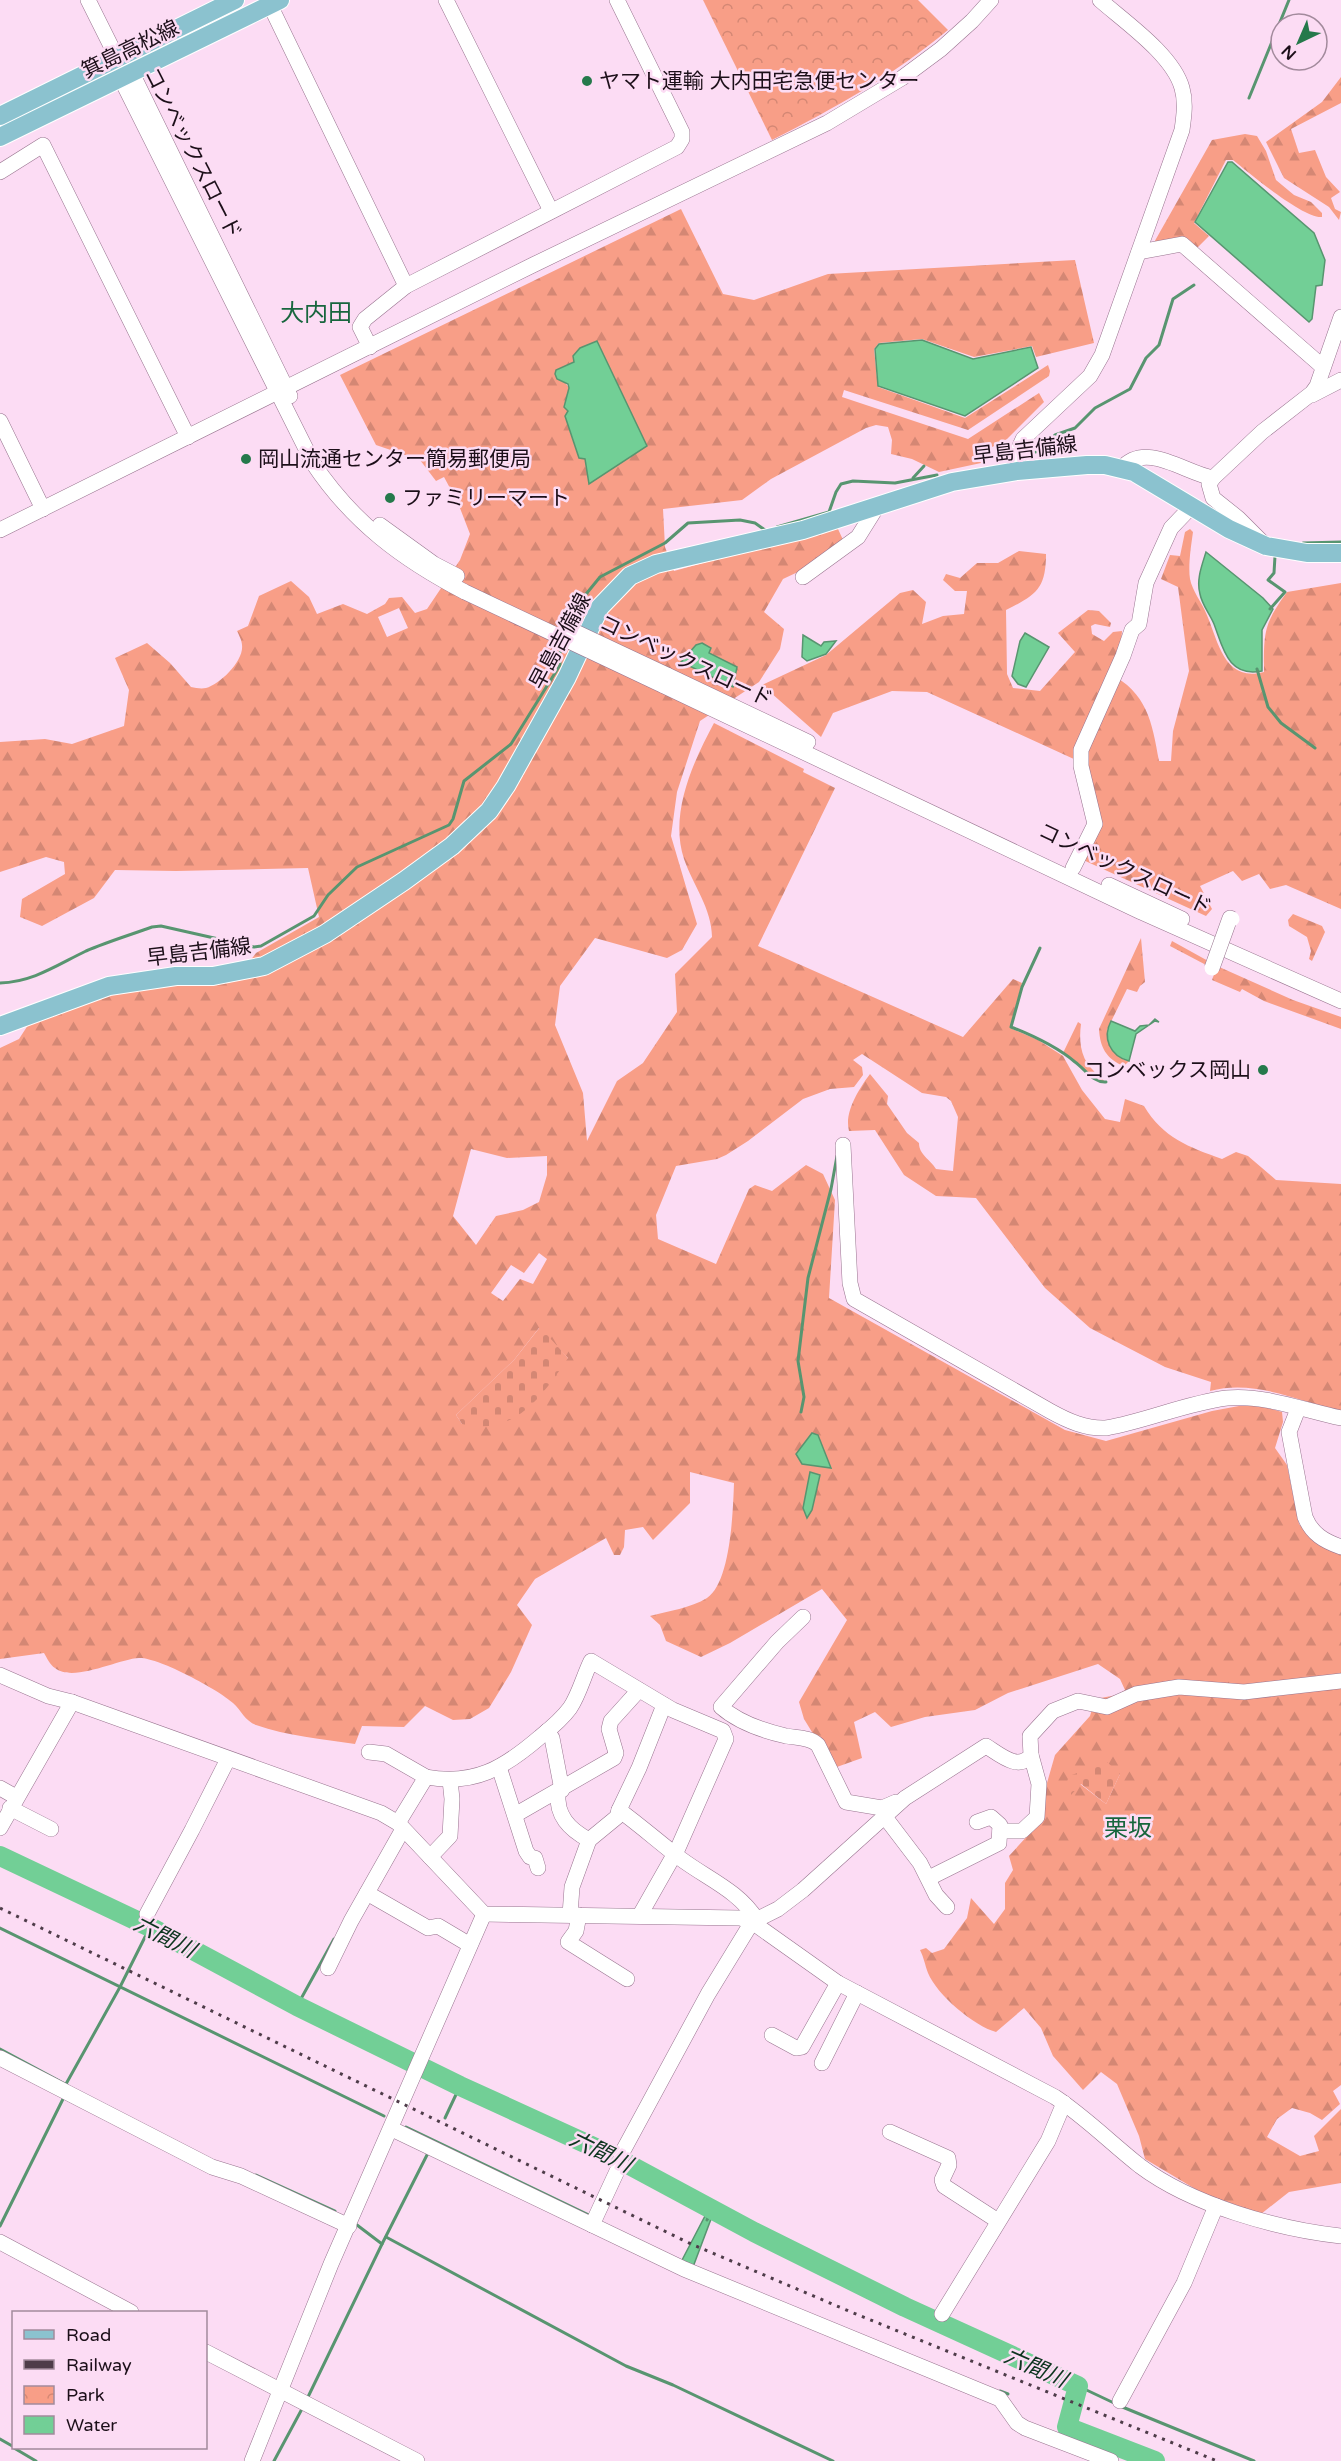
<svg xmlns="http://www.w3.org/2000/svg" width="1341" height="2461" viewBox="0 0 1341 2461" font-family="'Varela Round','Noto Sans JP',sans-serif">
  <defs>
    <pattern id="grass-tufts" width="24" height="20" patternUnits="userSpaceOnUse" patternTransform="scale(1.5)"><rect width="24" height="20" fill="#f89e87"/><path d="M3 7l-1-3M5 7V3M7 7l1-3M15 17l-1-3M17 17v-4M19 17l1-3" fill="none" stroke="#d48774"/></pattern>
    <pattern id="forest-firs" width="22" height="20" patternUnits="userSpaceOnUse" patternTransform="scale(1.5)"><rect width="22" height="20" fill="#f89e87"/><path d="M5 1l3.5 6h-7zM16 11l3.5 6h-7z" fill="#d48774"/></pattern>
    <pattern id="cemetery-stones" width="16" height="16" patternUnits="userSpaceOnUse" patternTransform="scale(1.5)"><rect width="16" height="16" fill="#f89e87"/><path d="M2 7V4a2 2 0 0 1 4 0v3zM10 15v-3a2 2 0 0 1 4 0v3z" fill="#d48774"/></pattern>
    <pattern id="park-crowns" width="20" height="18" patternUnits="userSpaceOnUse" patternTransform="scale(1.5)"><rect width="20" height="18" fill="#f89e87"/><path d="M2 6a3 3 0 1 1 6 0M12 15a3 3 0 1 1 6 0" fill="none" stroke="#d48774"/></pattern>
  </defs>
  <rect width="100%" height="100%" fill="#fcdcf4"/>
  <path fill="url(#grass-tufts)" d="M1172,941L1210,962L1208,966L1170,946Z"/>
  <g fill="url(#forest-firs)" fill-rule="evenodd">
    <path d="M1341,77V103L1291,129L1299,153L1315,150L1326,177L1340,192L1331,198L1335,209L1341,212L1339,220L1329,207L1284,178L1266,142L1322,102Z"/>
    <path d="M1245,134L1257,136L1266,151L1276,180L1294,195L1311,202L1322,213V217C1304,219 1249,173 1233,160H1226L1194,223L1209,236L1195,250L1152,246L1212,140Z"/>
    <path d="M681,209L723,294L754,300L828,274L1075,260L1094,343L1036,357L1032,346L974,357L922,339L879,343L874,349L878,387L965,418L1048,365L1050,371L1049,376L968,430L844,390L842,397L968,439L1039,393L1044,402L1007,439L983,452L981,463L939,472L912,459L891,454L892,440L888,427L876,425L866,428L771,479L742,500L663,509L665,547L674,571L833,527L838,529L844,542L817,563L783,579L764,612L784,629L780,649L759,682L700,721L677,792L671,836L697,924L682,950L667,958L595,938L560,986L555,1025L583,1093L587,1141L617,1081L643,1063L677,1012L675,974L712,937C712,909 693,885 684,859C669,814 693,762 714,723L804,769L803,772L835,788L758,946L963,1037L1013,979L1022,983L1010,1028L1038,1040L1063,1056L1082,1090L1105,1119L1120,1122L1125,1099L1144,1106C1163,1138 1189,1147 1222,1159L1236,1152L1248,1156L1276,1180L1341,1184V1411C1297,1401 1255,1379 1210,1391L1211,1382L1165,1367L1090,1328L1045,1288L976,1198L936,1196L904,1175L875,1130L849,1131C844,1112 859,1089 870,1074L888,1096L887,1104L907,1133L919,1143C919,1155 930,1159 936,1169L953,1171L958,1117L951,1101L946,1097L922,1093L862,1054L853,1060L862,1067L863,1075L854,1087L830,1089L803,1099L748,1141L726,1155L717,1159L676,1166L656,1215L658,1239L716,1264L749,1189L755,1185L772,1191L806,1165L823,1174L835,1200L829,1298L1065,1430L1106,1441L1212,1411L1239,1406H1261L1282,1412L1283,1422L1275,1448L1287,1465L1299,1524L1319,1545L1341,1553V2085L1333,2091L1340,2104L1322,2120L1310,2113L1292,2108L1277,2119L1267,2137L1300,2156L1319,2151L1314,2136L1341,2109V2183L1289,2192L1261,2214L1202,2193L1145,2159L1139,2136L1117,2084L1101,2072L1083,2090L1053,2056L1041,2028L1024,2008L996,2032C974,2026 937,1995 928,1973C925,1965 924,1958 920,1950L926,1948L932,1953L944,1949L967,1918L971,1898L994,1924L1005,1909V1883L1013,1870L1009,1856L1041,1821L1047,1783L1055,1755L1090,1716L1095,1699L1117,1695L1125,1690L1120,1679L1098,1664L1008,1693L975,1710L925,1717L891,1727L875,1712L854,1722L862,1758L834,1768L804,1719L799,1702L847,1620L822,1589L730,1643L701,1657L666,1641L660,1625L650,1616C668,1611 691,1608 707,1598C731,1582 733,1510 734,1483L690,1472V1503L653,1540L643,1527L625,1530L624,1547L620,1555H614L606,1538L535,1579L517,1605L532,1625L511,1672L489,1708L470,1719L453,1720L425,1706L404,1727L362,1726L355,1744C323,1739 287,1736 256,1725C245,1721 241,1710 233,1703C219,1690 158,1657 139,1658C118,1659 73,1683 55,1668C50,1665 47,1658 44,1653L0,1659V1048L19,1039L30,1022L114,992L238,977L256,953L319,917L308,868L176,871L115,870L94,898L42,926L20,917L22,899L65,874L64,862L46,857L0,872V742L45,739L72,744L124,726L129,690L115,658L147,643L170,663L191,687C196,688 201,689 206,688C220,684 244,661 242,645C242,641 239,635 237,631L248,626L259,596L291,581L309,597L317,614L343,604L367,614L385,604L389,598L402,597L415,613L427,609L460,560L470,534L458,503L444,477L436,481L420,460L376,445L340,375ZM597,341L647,446L579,458L565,416L568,411L564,406L569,388L556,370L571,365ZM399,608L408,628L387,637L378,617ZM471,1149L507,1158L547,1156V1175L539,1202L523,1210L496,1216L476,1245L453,1216ZM539,1253L547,1259L533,1284L520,1279L503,1301L491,1293L511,1265L524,1273ZM539,1328L568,1358L462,1424L456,1415L514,1360ZM1120,1774L1106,1804L1080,1784Z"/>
    <path d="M1190,529L1193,532C1191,546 1188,566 1190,579C1192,590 1202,603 1206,613C1218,639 1223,683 1264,672C1264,633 1263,625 1287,592L1341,583V909L1286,885L1270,889L1259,874L1242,881L1233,871L1200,886L1212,909L1206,916L1081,859L1096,829L1076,760L927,692L892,691L833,713L821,737L762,685L826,655L900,593L913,590L926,602L922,624L943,616L964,614L967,591H955L943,580L946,574L960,578L977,563H998L1019,551L1046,554C1046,589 1036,595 1006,610L1007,674L1013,688L1040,691L1075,652L1058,633L1088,610L1099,611L1111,623L1110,627L1095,624L1091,626L1092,634L1104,641L1113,632L1122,631L1121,644L1109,673C1147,693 1152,721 1159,761H1171L1173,731L1189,671L1178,587L1161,579L1170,555L1180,556L1185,532Z"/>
    <path d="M1293,914L1322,926L1325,932L1312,961L1309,959L1311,951L1307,937L1289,926L1288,920Z"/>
    <path d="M1141,938L1145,982L1140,986L1137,992L1127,989L1107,1030V1035L1124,1060L1129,1061L1124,1066C1106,1059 1100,1047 1099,1029Z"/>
    <path d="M1217,966L1293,1000L1341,1017V1029L1264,1001L1242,989L1240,992L1212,980Z"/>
    <path d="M1078,1022L1081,1024C1079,1039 1080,1056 1091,1068C1095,1073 1102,1078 1105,1082C1092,1079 1076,1061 1063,1053Z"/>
  </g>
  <g fill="url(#cemetery-stones)">
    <path d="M540,1327L568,1358C542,1396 515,1437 462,1424L456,1415L514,1360Z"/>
    <path d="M1107,1762L1120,1774L1106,1804L1081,1784L1071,1795L1064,1790L1069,1776Z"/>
  </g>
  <path fill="url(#park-crowns)" d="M703,0H918L948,30C894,75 835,108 772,140Z"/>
  <g fill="#72cf96" stroke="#589570" stroke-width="1.5">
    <path d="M1228,162H1232L1314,233L1325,260L1322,285L1316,286L1312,319L1309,322L1195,222Z"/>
    <path d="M922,340L973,359L1031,347L1038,368L965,416L878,386L875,349L879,344Z"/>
    <path d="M597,341L647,446L589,484L585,459L579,458L565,416L568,411L564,407L569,388L568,384L557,379L555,374L556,370L574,362L573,356L580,348Z"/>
    <path d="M1206,552L1263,598L1273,609L1262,630V671C1228,678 1223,648 1214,624C1210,614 1202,605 1200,594C1196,580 1202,565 1206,552Z"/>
    <path d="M1025,633L1049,647L1026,687L1018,684L1012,676L1020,641Z"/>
    <path d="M803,635L821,646L824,642L836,641L826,654L807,661L802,657Z"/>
    <path d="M702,643L711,648L709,653L737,667L733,687L681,662L696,645Z"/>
    <path d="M1155,1019L1159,1022L1155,1021L1136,1034L1129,1061C1110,1056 1102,1038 1111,1021L1135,1031L1140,1026L1149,1025Z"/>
    <path d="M812,1433L818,1435L831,1468L802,1464L796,1454Z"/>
    <path d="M810,1472L820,1475L812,1510L807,1518L803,1508Z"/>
    <path d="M705,2216L711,2219L693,2267L681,2262Z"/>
  </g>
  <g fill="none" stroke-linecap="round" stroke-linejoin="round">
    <g stroke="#589570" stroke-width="3">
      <path d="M1249,98L1289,0"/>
      <path d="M1036,452L1055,435L1075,428L1095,408L1130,389L1146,358L1159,345L1173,299L1194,285"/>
      <path d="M913,478L924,466"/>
      <path d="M777,527L829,512L836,492L841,484L853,481L895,483L937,475"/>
      <path d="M1303,543L1341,542"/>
      <path d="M1270,609L1285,592L1268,580L1274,573L1275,556"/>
      <path d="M570,623L582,599L600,577L665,543L688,523L740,520L755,523L765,530"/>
      <path d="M1257,669L1268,707L1281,723L1315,748"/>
      <path d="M1040,948L1022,987L1011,1027C1034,1036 1056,1046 1075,1062C1085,1069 1093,1083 1106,1082"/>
      <path d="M0,983C33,982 57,965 86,951C107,942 130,935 152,927L161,926L254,947L261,946L314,916L328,895L357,867L449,825L453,819L464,781L511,744L560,665V653L563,643"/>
      <path d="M801,1412L804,1397L798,1361L808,1278L831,1189L837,1156"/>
      <path d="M0,1928L384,2116"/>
      <path d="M297,2006L334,1939"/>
      <path d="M0,2049L67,2085"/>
      <path d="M66,2084L120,1987L150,1927"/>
      <path d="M445,2118L460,2086"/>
      <path d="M406,2127L591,2216"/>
      <path d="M256,2175L335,2211"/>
      <path d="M707,2220L712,2209"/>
      <path d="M357,2225L382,2244L429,2151"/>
      <path d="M0,2226L64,2097"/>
      <path d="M386,2237L626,2366L673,2385L833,2461"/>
      <path d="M1078,2386L1114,2403"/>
      <path d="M1000,2391L1008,2394"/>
      <path d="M307,2399L382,2244"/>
      <path d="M1120,2406L1254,2461"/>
      <path d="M0,2439L14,2447"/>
      <path d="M14,2448L36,2461"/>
      <path d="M1104,2452L1109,2443"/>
      <path d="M274,2461L303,2407"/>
    </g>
    <path stroke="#72cf96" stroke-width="20" d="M0,1856L150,1927L297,2006L460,2086L609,2154L754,2232L905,2307L1078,2386L1067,2427L1155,2461"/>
    <defs>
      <g id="minor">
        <path d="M88,0L117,58L121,79L313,463C352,522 403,560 465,592"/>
        <path d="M446,0L551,211"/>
        <path d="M270,5L406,286"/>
        <path d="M125,66L132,73L290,396"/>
        <path d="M0,172L43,145L188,437"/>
        <path d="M1139,252L1182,244L1323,367"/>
        <path d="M370,347L360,327L365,319L406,286L677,147L682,139V132L617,0"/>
        <path d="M1312,395L1341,380"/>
        <path d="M0,421L43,509"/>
        <path d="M1122,468C1146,441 1185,473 1213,478L1262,432L1312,393L1317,386L1341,317"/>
        <path d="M1017,471L1018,450L1023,439L1090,376L1102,355L1182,130C1184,116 1186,102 1182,88C1173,55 1125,22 1100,0"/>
        <path d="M1213,478L1209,484L1213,498L1238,518L1263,543"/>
        <path d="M380,525L434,564L457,576"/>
        <path d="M0,530L535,264L827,123L902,78L941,49L972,21L991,0"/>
        <path d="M803,577L858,537L878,505"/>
        <path d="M667,675L808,742"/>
        <path d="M662,685L1141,912L1341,1001"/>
        <path d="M1073,868L1095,824L1081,766V750L1123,656L1132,630L1139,624L1146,583L1171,528L1191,507"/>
        <path d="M1109,885L1182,919"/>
        <path d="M843,1145L850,1283L854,1299L1050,1411C1068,1421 1086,1429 1106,1428C1147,1421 1186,1403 1227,1398C1262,1394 1307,1411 1341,1418"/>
        <path d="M1298,1409L1289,1432L1305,1517C1312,1534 1324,1541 1341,1547"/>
        <path d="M803,1617L777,1642L721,1707C738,1722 764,1731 786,1736C797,1738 810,1737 818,1745L846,1802L882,1808L896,1802"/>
        <path d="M0,1675L48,1696L72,1702L381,1813L398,1823L484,1914L740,1918L752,1922L838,1983L1055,2097C1085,2117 1111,2143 1140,2166C1192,2205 1277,2229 1341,2236"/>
        <path d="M664,1705L639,1768L619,1810C641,1826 660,1843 681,1859C708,1879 739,1891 757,1920"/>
        <path d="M547,1731L552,1738L562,1790"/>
        <path d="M369,1752L386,1754L426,1777"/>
        <path d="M499,1767L526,1851L530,1857L535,1858L538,1868"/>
        <path d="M0,1788L16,1797"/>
        <path d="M558,1792C556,1816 569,1829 589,1840L617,1817L619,1810"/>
        <path d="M10,1808L51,1829"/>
        <path d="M515,1815L614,1758L616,1753L609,1729L611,1721L639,1690"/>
        <path d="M885,1817L920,1863L936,1895L947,1907"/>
        <path d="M398,1823L426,1777C474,1786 504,1768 540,1737C550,1729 562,1719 570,1708C579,1695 584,1675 591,1661L673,1710L723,1731L726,1739L678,1848L640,1915"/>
        <path d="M0,1828L72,1702"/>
        <path d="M1000,1831H1022L1037,1817L1039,1784L1031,1755"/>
        <path d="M430,1857L450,1836L452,1799L450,1780"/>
        <path d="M929,1878L999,1843L1000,1825L991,1817L977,1822"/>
        <path d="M367,1893L428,1928L438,1926L470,1945"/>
        <path d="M147,1914L192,1830L228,1759"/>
        <path d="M570,1915L572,1887L589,1840"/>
        <path d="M579,1915L576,1931L568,1942L627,1979"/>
        <path d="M328,1968L351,1921L403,1829"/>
        <path d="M772,2035L796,2048L802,2047L838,1983"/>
        <path d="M0,2058L212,2167L241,2176L349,2226"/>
        <path d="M822,2063L857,1993"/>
        <path d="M392,2129L684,2269L1000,2399L1017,2423L1025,2428L1111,2461"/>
        <path d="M890,2132L948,2158L949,2165L942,2180L944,2186L998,2221"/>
        <path d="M592,2225L618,2169L623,2151L708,1994L752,1922L778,1909L803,1890L905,1798L986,1746C999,1754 1019,1772 1031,1755L1030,1736L1053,1711L1078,1701L1107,1707L1136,1694L1179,1687L1244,1692L1341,1681"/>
        <path d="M0,2242L131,2312"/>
        <path d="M942,2314L1048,2141L1064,2103"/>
        <path d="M206,2352L417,2461"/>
        <path d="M1120,2401L1184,2283L1216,2206"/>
        <path d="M252,2461L331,2264L484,1914"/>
      </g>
      <g id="major">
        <path d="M0,116L235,0"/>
        <path d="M0,137L280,0"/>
        <path d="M0,1026L109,986L176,976H213L264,966L325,934L404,881L452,846L489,811L506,786L567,677L600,607L630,576L656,564L803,530L952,482L1017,471L1087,465H1105L1134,472L1229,529L1266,546L1307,553H1341"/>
      </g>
    </defs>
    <use href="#minor" stroke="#98748f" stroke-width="16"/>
    <use href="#major" stroke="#fff" stroke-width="20"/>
    <use href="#minor" stroke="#fff" stroke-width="15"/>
    <use href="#major" stroke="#8bc2cf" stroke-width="18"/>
    <path stroke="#4e3c49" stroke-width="3" stroke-dasharray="3 6" stroke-linecap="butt" d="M0,1908L689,2243L851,2312L1217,2461"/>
    <defs>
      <g id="minor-bridge">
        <path d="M465,592L662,685"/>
        <path d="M567,628L667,675"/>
        <path d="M1212,968L1230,918L1232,919"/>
      </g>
    </defs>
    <use href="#minor-bridge" stroke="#98748f" stroke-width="16" stroke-linecap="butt"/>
    <use href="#minor-bridge" stroke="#fff" stroke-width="15"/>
  </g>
  <g fill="#25794b" stroke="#fcdcf4" stroke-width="2">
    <circle cx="587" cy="81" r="6"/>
    <circle cx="246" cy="459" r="6"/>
    <circle cx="390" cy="498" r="6"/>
    <circle cx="1263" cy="1070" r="6"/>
  </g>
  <g text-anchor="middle" stroke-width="5" stroke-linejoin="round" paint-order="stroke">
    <g font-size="21" fill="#1c0f19" stroke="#fcdcf4">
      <text transform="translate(130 49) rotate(-26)" y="7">箕島高松線</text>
      <text transform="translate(193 153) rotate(63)" y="7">コンベックスロード</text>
      <text transform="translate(1025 450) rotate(-7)" y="7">早島吉備線</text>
      <text transform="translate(560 641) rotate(-62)" y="7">早島吉備線</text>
      <text transform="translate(686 661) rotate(25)" y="7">コンベックスロード</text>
      <text transform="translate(1125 869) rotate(25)" y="7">コンベックスロード</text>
      <text transform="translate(199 952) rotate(-7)" y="7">早島吉備線</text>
    </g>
    <g font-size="21" fill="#1c0f19" stroke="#fcdcf4" text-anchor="start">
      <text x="599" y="88">ヤマト運輸 大内田宅急便センター</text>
      <text x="258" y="466">岡山流通センター簡易郵便局</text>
      <text x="402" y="505">ファミリーマート</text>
      <text x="1251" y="1077" text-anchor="end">コンベックス岡山</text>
    </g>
    <g font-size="22" font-style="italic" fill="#0d351f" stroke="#fcdcf4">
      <text transform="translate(165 1936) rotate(27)" y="8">六間川</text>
      <text transform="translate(601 2151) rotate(26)" y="8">六間川</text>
      <text transform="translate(1036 2367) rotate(24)" y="8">六間川</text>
    </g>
    <g font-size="24" fill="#18663e" stroke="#fcdcf4">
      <text x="316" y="321">大内田</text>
      <text x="1128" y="1836">栗坂</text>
    </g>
  </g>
  <rect x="12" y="2311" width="195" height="138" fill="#fcdcf4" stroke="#a28a9c" stroke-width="1.5"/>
  <rect x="24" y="2330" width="30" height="9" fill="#8bc2cf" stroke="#a28a9c" stroke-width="1.5"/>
  <text x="66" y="2341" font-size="18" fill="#1c0f19">Road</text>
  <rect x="24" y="2360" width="30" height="9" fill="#4e3c49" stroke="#a28a9c" stroke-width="1.5"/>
  <text x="66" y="2371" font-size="18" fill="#1c0f19">Railway</text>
  <rect x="24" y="2386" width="30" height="18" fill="url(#park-crowns)" stroke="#a28a9c" stroke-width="1.5"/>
  <text x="66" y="2401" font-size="18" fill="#1c0f19">Park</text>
  <rect x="24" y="2416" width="30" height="18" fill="#72cf96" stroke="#a28a9c" stroke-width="1.5"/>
  <text x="66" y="2431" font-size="18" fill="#1c0f19">Water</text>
  <g transform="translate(1299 42) rotate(224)"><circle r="28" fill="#fcdcf4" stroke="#a28a9c" stroke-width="1.5"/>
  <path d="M0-4.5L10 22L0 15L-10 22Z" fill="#25794b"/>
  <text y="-9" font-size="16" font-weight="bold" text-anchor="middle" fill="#1c0f19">N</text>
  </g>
</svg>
